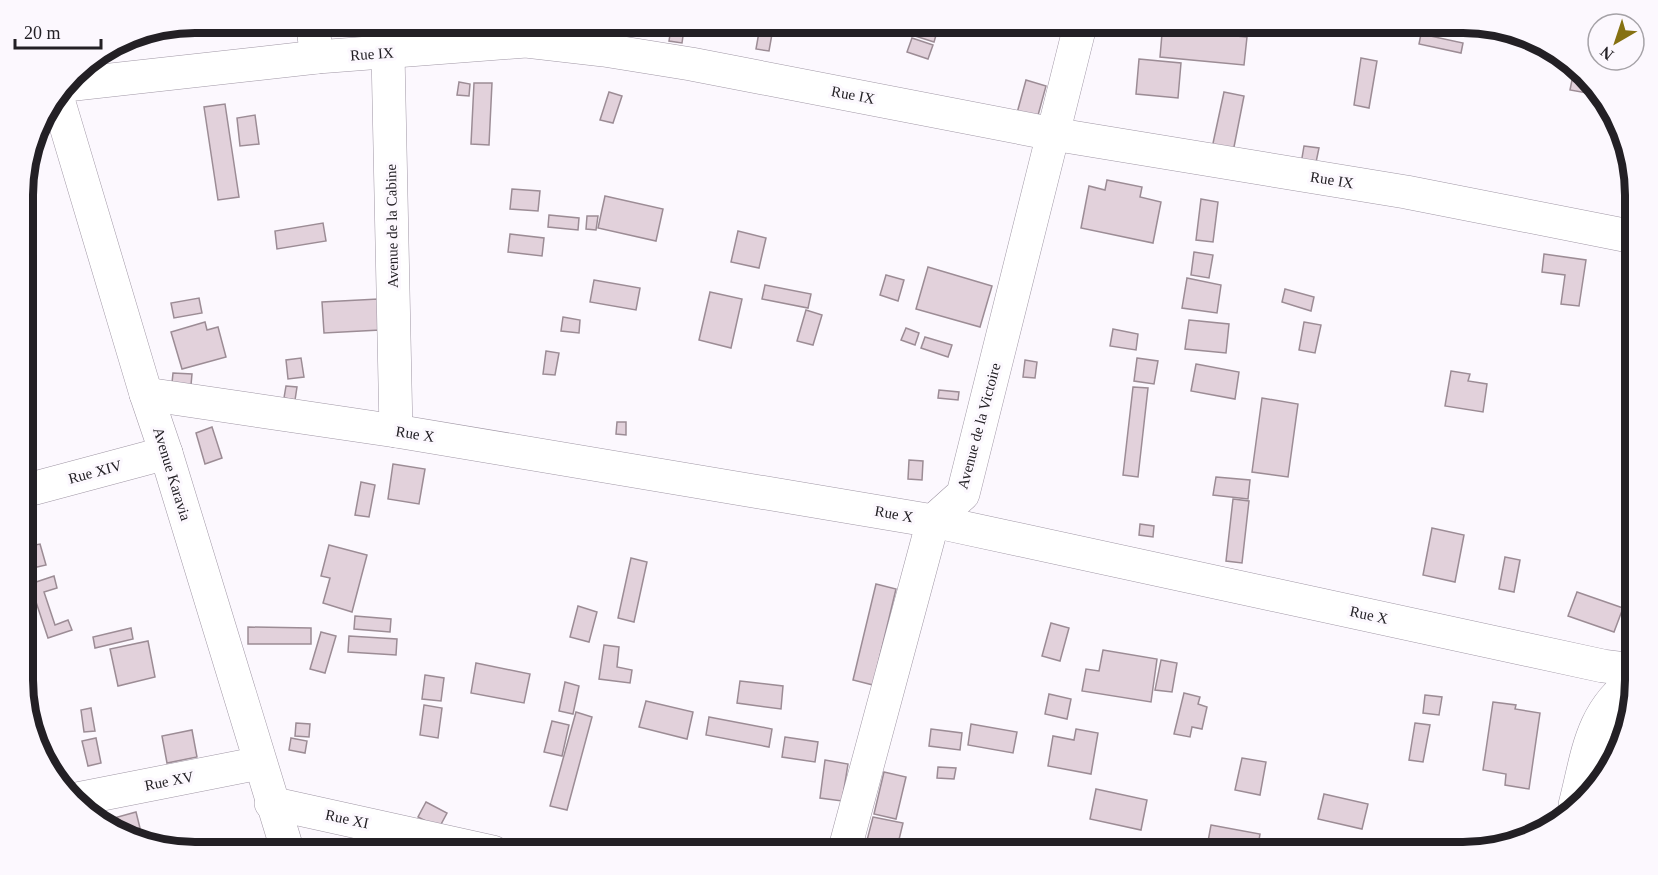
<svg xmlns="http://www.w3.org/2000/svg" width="1658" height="875" viewBox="0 0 1658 875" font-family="Georgia,serif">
  <rect width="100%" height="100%" fill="#fcf8fe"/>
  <g fill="#e2d1db" stroke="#9c8c95" stroke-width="1.5">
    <path d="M483,22H512L510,35L482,31Z"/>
    <path d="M672,22H685L682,43L669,41Z"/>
    <path d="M916,22H940L934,42L912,35Z"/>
    <path d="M1163,22L1237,23L1236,36L1247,37L1244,65L1160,57Z"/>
    <path d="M1326,22H1347V27Z"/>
    <path d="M759,32L772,34L769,51L756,49Z"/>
    <path d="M1421,34L1463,43L1461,53L1419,44Z"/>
    <path d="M912,38L933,45L928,59L907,52Z"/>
    <path d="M1361,58L1377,61L1369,108L1354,105Z"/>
    <path d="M1139,59L1181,63L1178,98L1136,94Z"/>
    <path d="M1574,70L1604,96L1570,90Z"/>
    <path d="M1026,80L1046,86L1037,119L1017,113Z"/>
    <path d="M459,82L470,84L469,96L457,95Z"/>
    <path d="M474,83H492L489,145L471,144Z"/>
    <path d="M609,92L622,96L613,123L600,120Z"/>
    <path d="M1224,92L1244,96L1233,152L1212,148Z"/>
    <path d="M225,104L239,197L218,200L204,107Z"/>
    <path d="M255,115L259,144L240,146L237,118Z"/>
    <path d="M1304,146L1319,148L1315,167L1301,164Z"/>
    <path d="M1107,180L1142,187L1140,197L1161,202L1153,243L1081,228L1089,186L1105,190Z"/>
    <path d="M512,189L540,191L538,211L510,209Z"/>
    <path d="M605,196L663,209L656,241L598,228Z"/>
    <path d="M1201,199L1218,202L1213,242L1196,240Z"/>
    <path d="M549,215L579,218L578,230L548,227Z"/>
    <path d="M587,216H598L596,230L586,229Z"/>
    <path d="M323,223L326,241L277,249L275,231Z"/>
    <path d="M738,231L766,238L759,268L731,262Z"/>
    <path d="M510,234L544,238L542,256L508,252Z"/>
    <path d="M1194,252L1213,255L1209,278L1191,275Z"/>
    <path d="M1544,254L1586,260L1579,306L1561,304L1565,275L1542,272Z"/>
    <path d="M928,267L992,286L980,327L916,309Z"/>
    <path d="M886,275L904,280L898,301L880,295Z"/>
    <path d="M1187,278L1221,285L1217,313L1182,308Z"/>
    <path d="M594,280L640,288L636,310L590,302Z"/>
    <path d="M765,285L811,294L808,308L762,299Z"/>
    <path d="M1285,289L1314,297L1311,311L1282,302Z"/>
    <path d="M710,292L742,299L731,348L699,340Z"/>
    <path d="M199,298L202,313L174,318L171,303Z"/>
    <path d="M378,299L380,330L324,333L322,302Z"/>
    <path d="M806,310L822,315L813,345L797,341Z"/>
    <path d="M563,317L580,320L579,333L561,331Z"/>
    <path d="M1189,320L1229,324L1226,353L1185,349Z"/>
    <path d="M205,322L207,330L218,327L226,357L182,369L171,332Z"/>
    <path d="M1304,322L1321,325L1315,353L1299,350Z"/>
    <path d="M906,328L919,333L915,345L901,340Z"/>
    <path d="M1113,329L1138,334L1136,350L1110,346Z"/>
    <path d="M925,337L952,345L948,357L921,348Z"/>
    <path d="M546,351L559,353L555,375L543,374Z"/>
    <path d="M301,358L304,377L288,379L286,360Z"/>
    <path d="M1137,358L1158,361L1154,384L1134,381Z"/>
    <path d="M1025,360L1037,362L1035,378L1023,377Z"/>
    <path d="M1196,364L1239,372L1235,399L1191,391Z"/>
    <path d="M1451,371L1470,374L1468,381L1487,384L1483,412L1445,406Z"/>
    <path d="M173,373L192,374L191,385L172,383Z"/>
    <path d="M286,386L297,387L295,400L284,398Z"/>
    <path d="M1133,387L1148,388L1138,477L1123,475Z"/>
    <path d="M939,390L959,392L958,400L938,398Z"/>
    <path d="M1262,398L1298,404L1288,477L1252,472Z"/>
    <path d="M617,422H626V435L616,434Z"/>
    <path d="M212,427L222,458L205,464L196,433Z"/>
    <path d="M909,460L923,461L922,480L908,479Z"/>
    <path d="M393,464L425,469L419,504L388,499Z"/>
    <path d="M1216,477L1250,480L1248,499L1213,495Z"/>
    <path d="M361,482L375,485L369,517L355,515Z"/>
    <path d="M1233,499L1249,501L1242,563L1226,561Z"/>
    <path d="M1140,524L1154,526L1153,537L1139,535Z"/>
    <path d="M1432,528L1464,535L1455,582L1423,575Z"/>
    <path d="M40,544L46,565L24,570V547Z"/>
    <path d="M329,545L367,555L352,612L323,603L330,578L321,576Z"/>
    <path d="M1505,557L1520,560L1514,592L1499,589Z"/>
    <path d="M631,558L647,562L634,622L618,618Z"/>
    <path d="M54,576L57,588L44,592L55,625L68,620L72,630L48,638L30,584Z"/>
    <path d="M876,584L896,589L873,685L853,680Z"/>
    <path d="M1577,592L1623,608L1614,632L1568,616Z"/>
    <path d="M578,606L597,612L589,642L570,637Z"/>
    <path d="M355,616L391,619L390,632L354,629Z"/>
    <path d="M1051,623L1069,628L1060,661L1042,656Z"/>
    <path d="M248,627L311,628V644H248Z"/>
    <path d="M131,628L133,639L95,648L93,637Z"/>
    <path d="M321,632L336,636L325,673L310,669Z"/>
    <path d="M349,636L397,639L396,655L348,652Z"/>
    <path d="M148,641L155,677L118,686L110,649Z"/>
    <path d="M604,645L619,647L617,667L632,670L630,683L599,679Z"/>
    <path d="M1103,650L1157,659L1151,702L1082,691L1086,669L1099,671Z"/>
    <path d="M1161,660L1177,663L1172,692L1155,690Z"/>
    <path d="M476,663L530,674L524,703L471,693Z"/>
    <path d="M425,675L444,678L441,701L422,699Z"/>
    <path d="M740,681L783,686L781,709L737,703Z"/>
    <path d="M565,682L579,686L573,714L559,711Z"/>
    <path d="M1184,693L1200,697L1198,704L1207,707L1202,729L1192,727L1190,737L1174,734Z"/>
    <path d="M1049,694L1071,699L1067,719L1045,714Z"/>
    <path d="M1425,695L1442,697L1439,715L1423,713Z"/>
    <path d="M646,701L693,712L687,739L639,727Z"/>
    <path d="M1493,702L1516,705L1515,709L1540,713L1529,789L1505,785L1506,774L1483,770Z"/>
    <path d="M424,705L442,708L438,738L420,735Z"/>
    <path d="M91,708L95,731L84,732L81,710Z"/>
    <path d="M576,712L592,717L567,810L550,806Z"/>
    <path d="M709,717L772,729L769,747L706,735Z"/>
    <path d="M552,721L569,725L562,756L544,752Z"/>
    <path d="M296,723L310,724L309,737L295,736Z"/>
    <path d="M1415,723L1430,725L1423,762L1409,760Z"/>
    <path d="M971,724L1017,732L1013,753L968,745Z"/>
    <path d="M931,729L962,733L960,750L929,746Z"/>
    <path d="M1076,729L1098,733L1091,774L1048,766L1053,736L1074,740Z"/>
    <path d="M192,730L197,757L167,763L162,736Z"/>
    <path d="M785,737L818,742L815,762L782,757Z"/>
    <path d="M96,738L101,763L88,766L82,741Z"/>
    <path d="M291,738L307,741L305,753L289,750Z"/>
    <path d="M1242,758L1266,762L1260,795L1235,790Z"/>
    <path d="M825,760L848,764L842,801L820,798Z"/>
    <path d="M938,767L956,768L954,779L937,778Z"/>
    <path d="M884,772L906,777L896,819L874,814Z"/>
    <path d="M1096,789L1147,800L1141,830L1090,819Z"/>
    <path d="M1324,794L1368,804L1362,829L1318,819Z"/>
    <path d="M426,802L447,813L439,828L418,817Z"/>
    <path d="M136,812L140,828L123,833L124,836L118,835L103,821Z"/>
    <path d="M873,817L903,823L896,852H864Z"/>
    <path d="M1211,825L1260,834L1257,852H1206Z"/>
    <path d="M678,839L693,841L690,852H675Z"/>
    <path d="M563,842L575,845L574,852H560Z"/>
  </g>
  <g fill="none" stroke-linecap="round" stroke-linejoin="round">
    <defs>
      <g id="minor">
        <path d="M312,22L317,57"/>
        <path d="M395,22L388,53L396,431"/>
        <path d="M66,85L317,57L526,41L604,50L691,64L1053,134L1406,192L1634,237"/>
        <path d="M57,96L146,394L166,453L288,852"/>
        <path d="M146,394L396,431L933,521L1603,666L1635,670"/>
        <path d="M24,491L166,453"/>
        <path d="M77,799L260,763"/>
        <path d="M271,803L493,852"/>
        <path d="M1575,805C1588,755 1590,712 1635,680"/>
        <path d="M844,852L933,521L963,494L1081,22"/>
      </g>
    </defs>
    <use href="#minor" stroke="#a097a5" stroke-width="34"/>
    <use href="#minor" stroke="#fff" stroke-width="33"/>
  </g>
  <g text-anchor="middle" stroke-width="6" stroke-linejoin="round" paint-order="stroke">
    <g font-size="15" fill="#232025" stroke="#fcf8fe">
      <text transform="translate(372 54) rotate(-4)" y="5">Rue IX</text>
      <text transform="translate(853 95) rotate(11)" y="5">Rue IX</text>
      <text transform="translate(1332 180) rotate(9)" y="5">Rue IX</text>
      <text transform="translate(392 226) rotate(-91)" y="5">Avenue de la Cabine</text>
      <text transform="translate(979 426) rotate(-75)" y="5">Avenue de la Victoire</text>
      <text transform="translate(415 434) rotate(9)" y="5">Rue X</text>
      <text transform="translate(95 472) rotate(-15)" y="5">Rue XIV</text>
      <text transform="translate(172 474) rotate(73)" y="5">Avenue Karavia</text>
      <text transform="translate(894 514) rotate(10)" y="5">Rue X</text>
      <text transform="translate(1369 615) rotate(12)" y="5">Rue X</text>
      <text transform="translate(169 781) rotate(-11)" y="5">Rue XV</text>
      <text transform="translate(347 819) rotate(12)" y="5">Rue XI</text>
    </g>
  </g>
  <path d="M0 0H1658V875H0ZM195 33H1463A162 162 0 0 1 1625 195V680A162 162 0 0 1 1463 842H195A162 162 0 0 1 33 680V195A162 162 0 0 1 195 33Z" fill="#fcf8fe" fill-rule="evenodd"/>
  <path fill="none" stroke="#232025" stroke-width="8" d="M195 33H1463A162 162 0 0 1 1625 195V680A162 162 0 0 1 1463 842H195A162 162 0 0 1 33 680V195A162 162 0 0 1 195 33Z"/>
  <g transform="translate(1616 42) rotate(219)"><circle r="28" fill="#fcf8fe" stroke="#a5a2a7" stroke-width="1.5"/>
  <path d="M0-4.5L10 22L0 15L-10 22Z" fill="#867112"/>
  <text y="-9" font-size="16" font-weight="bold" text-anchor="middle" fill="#232025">N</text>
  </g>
  <path d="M15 39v9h86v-9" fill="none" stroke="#232025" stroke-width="3"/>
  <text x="24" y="39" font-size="18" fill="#232025" stroke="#fcf8fe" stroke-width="4.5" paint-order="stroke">20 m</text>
</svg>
